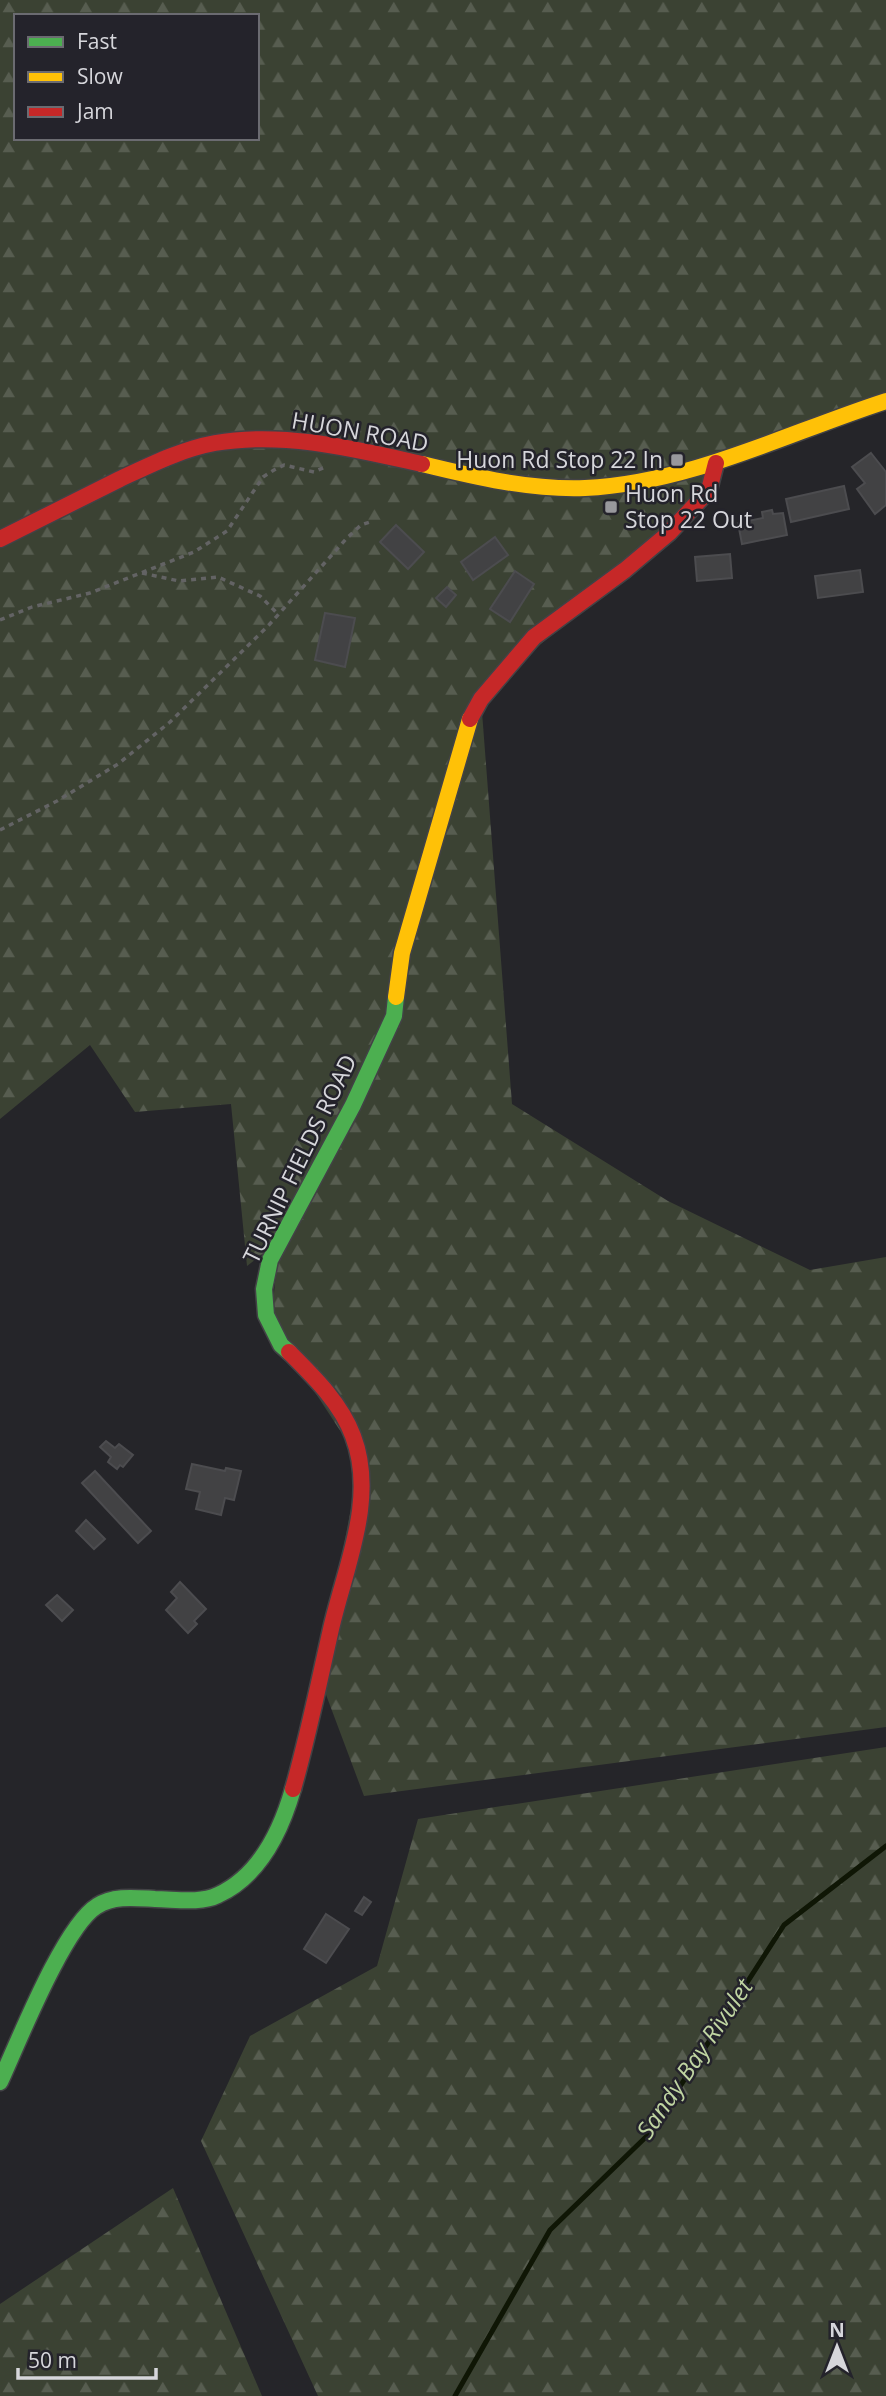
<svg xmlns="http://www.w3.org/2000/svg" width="886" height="2396" viewBox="0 0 886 2396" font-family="'Open Sans',sans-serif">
  <defs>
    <pattern id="forest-firs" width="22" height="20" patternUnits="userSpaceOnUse" patternTransform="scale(1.75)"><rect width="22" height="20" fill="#3b4233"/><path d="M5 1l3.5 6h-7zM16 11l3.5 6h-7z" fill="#575d50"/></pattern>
  </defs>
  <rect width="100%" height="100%" fill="#252529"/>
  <g fill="url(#forest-firs)" fill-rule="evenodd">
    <path d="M0,0H886V401L716,463L709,490L481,699L512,1104L668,1201L810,1270L886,1257V1727L364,1796L319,1676L360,1461L271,1325L279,1241L247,1266L231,1104L135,1112L90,1045L0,1119ZM16,16H257V138H16Z"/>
    <path d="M886,1747V2396H318L201,2141L250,2036L377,1966L418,1819Z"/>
    <path d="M173,2188L262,2396H0V2304Z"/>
  </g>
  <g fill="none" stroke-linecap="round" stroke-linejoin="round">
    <path stroke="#0f1605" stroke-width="5" d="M455,2396L550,2230L650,2133L784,1925L886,1846"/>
  </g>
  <g fill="#424244" stroke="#4c4c4f" stroke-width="2">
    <path d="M871,453L886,472V505L875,514L857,489L865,483L852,467Z"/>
    <path d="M844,486L849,509L791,522L786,499Z"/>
    <path d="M772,510L773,514L783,513L787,535L742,544L738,523L763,518L762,512Z"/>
    <path d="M396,525L424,552L408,569L380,542Z"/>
    <path d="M495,537L508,555L473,580L461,562Z"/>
    <path d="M730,554L732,578L697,581L695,557Z"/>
    <path d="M860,570L863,592L818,598L815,576Z"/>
    <path d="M515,571L534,584L510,622L490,609Z"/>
    <path d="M447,587L456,595L446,607L436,598Z"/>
    <path d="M325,613L355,618L345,667L315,660Z"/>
    <path d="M106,1441L115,1448L119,1444L133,1455L123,1467L120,1465L117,1469L108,1462L111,1457L100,1447Z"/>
    <path d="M192,1464L225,1471L226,1468L241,1471L234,1500L225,1498L221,1515L196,1509L200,1492L186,1489Z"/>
    <path d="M95,1471L151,1531L138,1543L82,1483Z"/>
    <path d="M86,1520L105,1539L94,1549L76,1531Z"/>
    <path d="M180,1582L206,1609L194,1621L197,1624L188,1633L166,1610L177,1598L171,1592Z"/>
    <path d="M57,1595L73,1610L62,1621L46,1605Z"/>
    <path d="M364,1897L371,1902L362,1915L355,1911Z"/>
    <path d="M326,1914L349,1929L326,1963L304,1949Z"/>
  </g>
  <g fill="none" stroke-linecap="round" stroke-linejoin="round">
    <defs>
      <g id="fast">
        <path d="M289,1352L281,1345L266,1315L264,1289L270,1260L353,1105L394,1016L396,997"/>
        <path d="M0,2082C18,2043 64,1926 97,1906C114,1895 136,1898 155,1899C174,1899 200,1904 218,1895C259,1876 281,1831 293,1789"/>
      </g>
      <g id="slow">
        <path d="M422,464C475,477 530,490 585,488C690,483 787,433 886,401"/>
        <path d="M396,997L402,953L470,719"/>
      </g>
      <g id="jam">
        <path d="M0,539C40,519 80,499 120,479C150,465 182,449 215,443C284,431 355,449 422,464"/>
        <path d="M470,719L481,699L534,637L625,570L669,533L709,490L716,463"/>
        <path d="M289,1352C313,1376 341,1403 353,1436C377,1499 345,1567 331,1629C319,1682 308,1737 293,1789"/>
      </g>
    </defs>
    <use href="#fast" stroke="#424245" stroke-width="19"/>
    <use href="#slow" stroke="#424245" stroke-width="19"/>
    <use href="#jam" stroke="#424245" stroke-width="19"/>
    <g stroke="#636364" stroke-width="3.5" stroke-dasharray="5 5" stroke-linecap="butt">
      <path d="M142,573L179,581L218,577L260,596L279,615"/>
      <path d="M0,620L32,607L90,593L194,552L227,531L263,477L274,470L284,465L314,472L325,467"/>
      <path d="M0,830L57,801L118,764L170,722L268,626L347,538L361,525L373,521"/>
    </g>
    <use href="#fast" stroke="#4caf50" stroke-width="16"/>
    <use href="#slow" stroke="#ffc107" stroke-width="16"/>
    <use href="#jam" stroke="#c62828" stroke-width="16"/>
  </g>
  <g fill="#98989d" stroke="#24232b" stroke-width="2.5">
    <rect x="670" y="453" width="14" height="14" rx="3.5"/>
    <rect x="604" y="500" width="14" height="14" rx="3.5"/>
  </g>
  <g text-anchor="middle" stroke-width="5" stroke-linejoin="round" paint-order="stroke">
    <g font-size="23" fill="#d6d6db" stroke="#24232b">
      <text transform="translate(360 432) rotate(10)" y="8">HUON ROAD</text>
      <text transform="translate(300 1159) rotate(-64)" y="8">TURNIP FIELDS ROAD</text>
    </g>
    <g font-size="23" fill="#d6d6db" stroke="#24232b" text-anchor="end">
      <text x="663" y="468">Huon Rd Stop 22 In</text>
      <text x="625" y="502" text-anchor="start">Huon Rd<tspan x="625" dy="26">Stop 22 Out</tspan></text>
    </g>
    <g font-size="24" font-style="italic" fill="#c0d5a2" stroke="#24232b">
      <text transform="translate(695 2059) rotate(-56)" y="8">Sandy Bay Rivulet</text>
    </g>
  </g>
  <rect x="14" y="14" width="245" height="126" fill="#24232b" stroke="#6b6b71" stroke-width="2"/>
  <rect x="28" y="37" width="35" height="10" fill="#4caf50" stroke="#6b6b71" stroke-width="2"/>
  <text x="77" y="49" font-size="21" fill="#d6d6db">Fast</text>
  <rect x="28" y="72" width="35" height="10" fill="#ffc107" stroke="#6b6b71" stroke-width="2"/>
  <text x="77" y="84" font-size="21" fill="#d6d6db">Slow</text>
  <rect x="28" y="107" width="35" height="10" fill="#c62828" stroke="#6b6b71" stroke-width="2"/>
  <text x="77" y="119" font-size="21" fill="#d6d6db">Jam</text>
  <g transform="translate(837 2347)" stroke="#24232b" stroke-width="5" paint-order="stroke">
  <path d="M0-5L12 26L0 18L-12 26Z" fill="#d6d6db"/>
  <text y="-10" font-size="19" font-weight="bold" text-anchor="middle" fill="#d6d6db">N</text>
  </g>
  <path d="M18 2368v10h138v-10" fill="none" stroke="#d6d6db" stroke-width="3.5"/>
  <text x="28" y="2368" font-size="21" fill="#d6d6db" stroke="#24232b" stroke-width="5" paint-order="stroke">50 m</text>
</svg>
